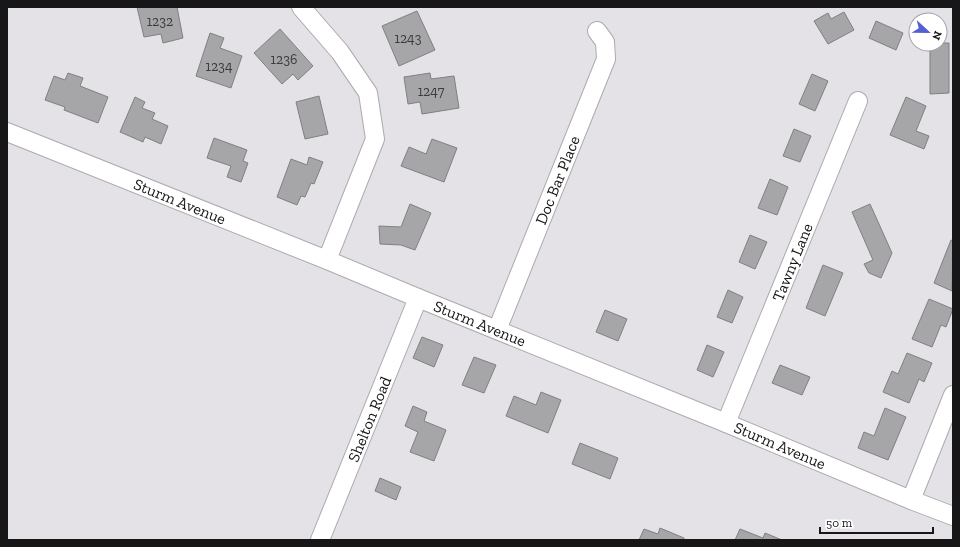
<svg xmlns="http://www.w3.org/2000/svg" width="960" height="547" viewBox="0 0 960 547" font-family="'Zilla Slab',serif">
  <rect width="100%" height="100%" fill="#e4e2e6"/>
  <g fill="#a6a5a8" stroke="#807f82">
    <path d="M137,7H177L183,38L163,43L161,34L144,37Z"/>
    <path d="M417,11L435,50L399,66L382,26Z"/>
    <path d="M844,12L854,30L828,44L814,21L828,13L831,19Z"/>
    <path d="M876,21L903,33L896,50L869,38Z"/>
    <path d="M280,29L313,66L298,80L293,74L282,84L254,53Z"/>
    <path d="M210,33L224,38L220,48L242,56L231,88L196,76Z"/>
    <path d="M940,43H949V93L930,94V44H940Z"/>
    <path d="M68,73L83,78L80,86L108,97L98,123L64,110L65,107L45,100L54,76L65,80Z"/>
    <path d="M430,73L431,79L454,76L459,108L422,114L420,102L408,104L404,77Z"/>
    <path d="M812,74L828,81L815,111L799,104Z"/>
    <path d="M319,96L328,134L305,139L296,102Z"/>
    <path d="M135,97L145,102L142,108L155,113L152,119L168,126L161,144L145,137L143,142L120,132Z"/>
    <path d="M906,97L926,106L916,131L929,136L924,149L890,135Z"/>
    <path d="M794,129L811,136L800,162L783,156Z"/>
    <path d="M214,138L247,150L243,161L248,163L241,182L227,177L231,166L207,158Z"/>
    <path d="M432,139L457,148L444,182L401,166L409,147L426,154Z"/>
    <path d="M309,157L323,162L314,184L311,183L305,197L301,196L297,205L277,197L291,159L307,165Z"/>
    <path d="M770,179L788,187L777,215L758,208Z"/>
    <path d="M410,204L431,213L415,250L401,245L380,244L379,226L401,227Z"/>
    <path d="M870,204L892,253L881,278L869,273L864,264L873,260L852,212Z"/>
    <path d="M750,235L767,242L755,269L739,262Z"/>
    <path d="M951,240L953,241L952,291L934,283Z"/>
    <path d="M823,265L843,273L825,316L806,308Z"/>
    <path d="M728,290L743,297L732,323L717,317Z"/>
    <path d="M929,299L953,309L946,327L941,325L932,347L912,339Z"/>
    <path d="M605,310L627,319L618,341L596,332Z"/>
    <path d="M422,337L443,345L434,367L413,358Z"/>
    <path d="M707,345L724,352L713,377L697,370Z"/>
    <path d="M907,353L932,363L924,382L919,379L909,403L883,392L892,371L898,374Z"/>
    <path d="M474,357L496,365L484,393L462,385Z"/>
    <path d="M780,365L810,377L802,395L772,383Z"/>
    <path d="M541,392L561,400L548,433L506,416L514,396L536,405Z"/>
    <path d="M413,406L427,412L424,421L446,430L434,461L410,452L418,432L405,426Z"/>
    <path d="M885,408L906,417L888,460L858,448L864,432L874,436Z"/>
    <path d="M580,443L618,458L610,479L572,464Z"/>
    <path d="M380,478L401,487L396,500L375,491Z"/>
    <path d="M660,528L684,538V540H639L644,529L658,534Z"/>
    <path d="M740,529L763,538L765,533L782,540H735Z"/>
  </g>
  <g fill="none" stroke-linecap="round" stroke-linejoin="round">
    <defs>
      <g id="street">
        <path d="M301,7L340,52L368,93L375,139L327,260"/>
        <path d="M7,132L327,260L418,298L726,423L911,500L953,516"/>
        <path d="M497,330L606,59L605,42L597,31"/>
        <path d="M726,423L858,101"/>
        <path d="M911,500L953,395"/>
        <path d="M320,540L418,298"/>
      </g>
    </defs>
    <use href="#street" stroke="#acaaae" stroke-width="20"/>
    <use href="#street" stroke="#fff" stroke-width="18"/>
  </g>
  <g text-anchor="middle" stroke-width="3" stroke-linejoin="round" paint-order="stroke">
    <g font-size="14" fill="#3b3a3c">
      <text x="160" y="26">1232</text>
      <text x="408" y="43">1243</text>
      <text x="284" y="64">1236</text>
      <text x="219" y="71">1234</text>
      <text x="431" y="96">1247</text>
    </g>
    <g font-size="16" fill="#171718" stroke="#fff">
      <text transform="translate(557 180) rotate(-68)" y="6">Doc Bar Place</text>
      <text transform="translate(180 201) rotate(22)" y="6">Sturm Avenue</text>
      <text transform="translate(792 262) rotate(-68)" y="6">Tawny Lane</text>
      <text transform="translate(480 323) rotate(22)" y="6">Sturm Avenue</text>
      <text transform="translate(369 419) rotate(-68)" y="6">Shelton Road</text>
      <text transform="translate(780 445) rotate(23)" y="6">Sturm Avenue</text>
    </g>
  </g>
  <rect width="960" height="547" fill="none" stroke="#171718" stroke-width="16"/>
  <g transform="translate(928 32) rotate(112)"><circle r="19" fill="#ffffff" stroke="#a2a2a3"/>
  <path d="M0-3L7 15L0 10L-7 15Z" fill="#555fd5"/>
  <text y="-6" font-size="11" font-weight="bold" text-anchor="middle" fill="#171718">N</text>
  </g>
  <path d="M820 527v6h113v-6" fill="none" stroke="#171718" stroke-width="2"/>
  <text x="826" y="527" font-size="12" fill="#171718" stroke="#ffffff" stroke-width="3" paint-order="stroke">50 m</text>
</svg>
